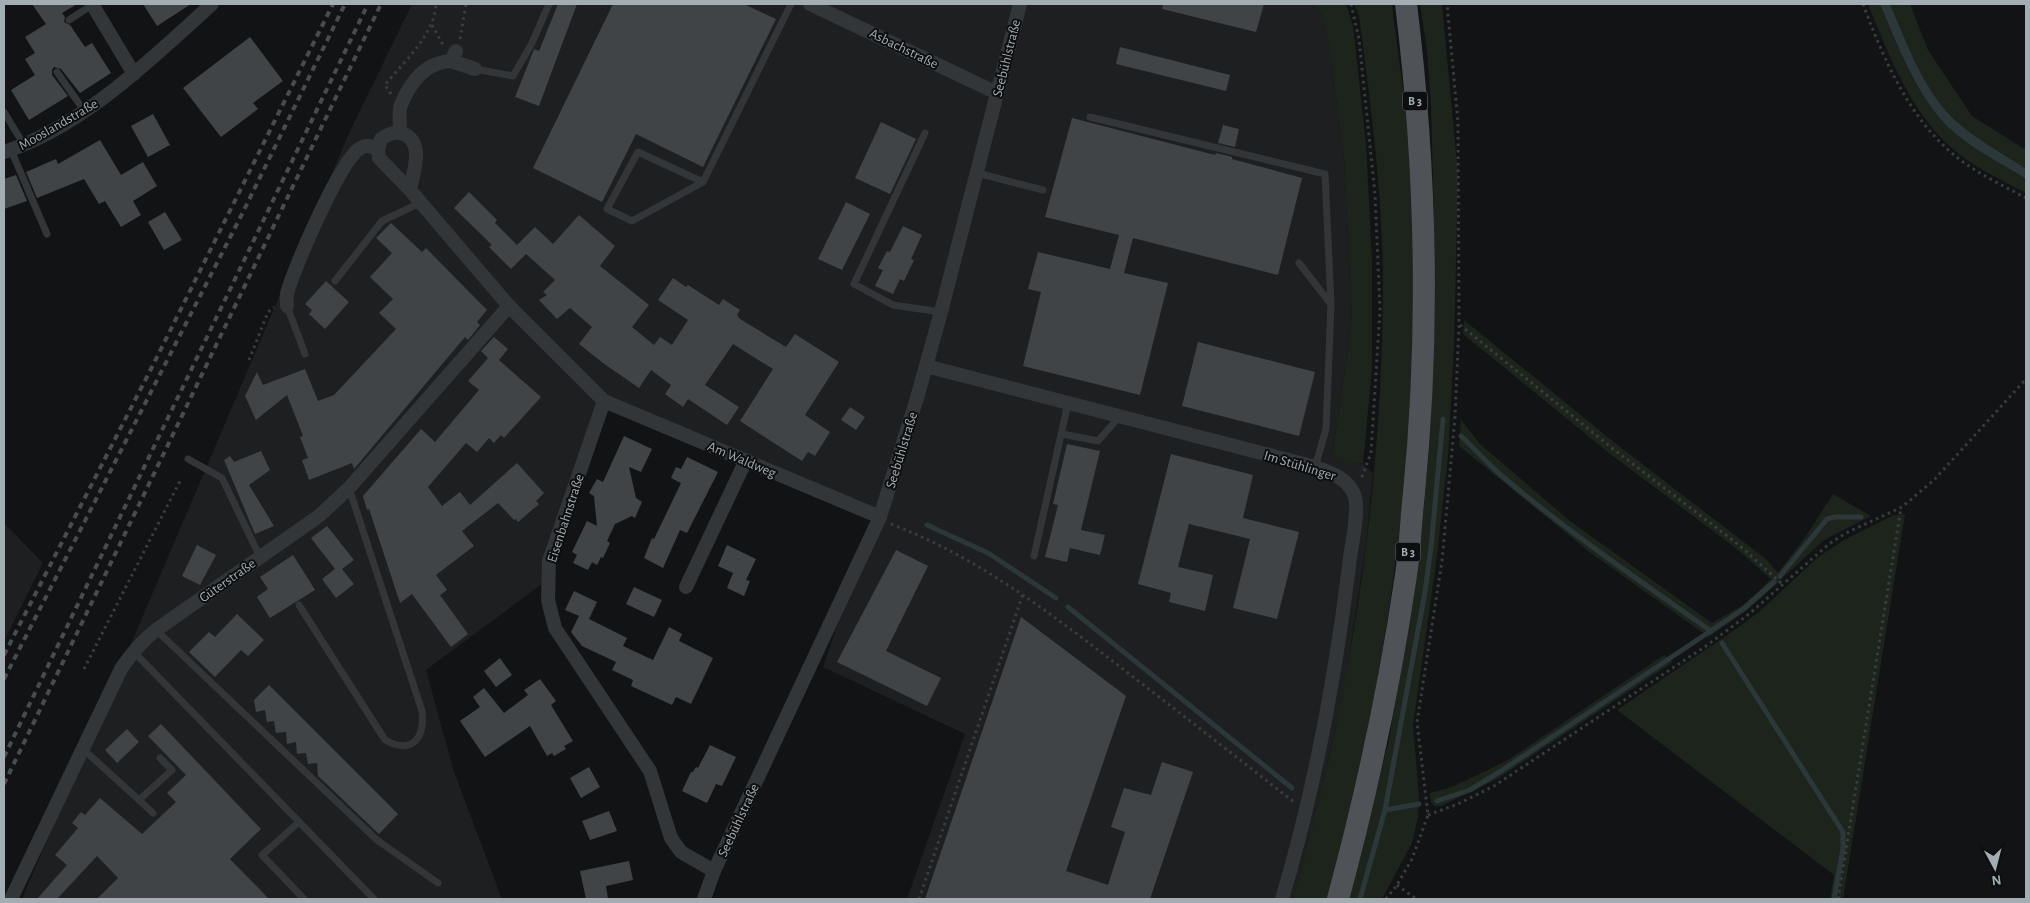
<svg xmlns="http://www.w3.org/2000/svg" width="2030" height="903" viewBox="0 0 2030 903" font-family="'Alegreya Sans',sans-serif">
  <rect width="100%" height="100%" fill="#121314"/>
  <g fill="#1e1f21">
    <path d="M412,4H1312L1321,14L1327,34L1344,158L1352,319L1332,457L1363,464L1373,473L1366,544L1345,684L1315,821L1293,899H907L965,734L823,667L876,512L608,398L542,584L426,670L453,769L502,899H22L349,133Z"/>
    <path d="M4,523L43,563L4,641Z"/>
  </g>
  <g fill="#1d241c">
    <path d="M1312,4H1346L1353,25L1366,144L1372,259V369L1363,464L1332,458L1352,319L1344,158L1327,34L1321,14Z"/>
    <path d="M1354,4H1392C1400,70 1411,136 1413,203C1421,441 1390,670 1327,899H1293C1350,701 1382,495 1383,288C1383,197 1371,106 1359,16Z"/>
    <path d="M1420,4H1442L1458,174L1454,346L1448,458L1436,563L1413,725L1419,795L1418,817L1412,843L1382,899H1349L1389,740L1421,538L1430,440L1434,219L1431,105L1427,51Z"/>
    <path d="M1868,4H1880C1897,44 1917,97 1949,128C1971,149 2001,163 2026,179V193C2003,181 1974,167 1954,150C1911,113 1889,56 1868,4Z"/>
    <path d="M1890,4H1910L1928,50L1972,116L2026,150V169C2003,153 1977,140 1956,121C1924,92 1907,43 1890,4Z"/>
    <path d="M1464,320L1615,443L1767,560L1778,573L1806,536L1833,494L1871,516L1824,540L1750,608L1709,637L1592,554L1459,446L1461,420L1480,444L1570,521L1712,623L1745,604L1771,579L1733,546L1609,453L1463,334Z"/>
    <path d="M1905,514L1843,899H1830L1834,875L1617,710L1739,627L1760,611L1818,557L1844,540L1894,515Z"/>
    <path d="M1664,655L1673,662L1497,779L1441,806H1434L1431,802L1430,793L1452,787L1508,760Z"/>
  </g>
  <path fill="#2b3739" d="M1880,4H1890C1907,43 1924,92 1956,121C1977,140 2003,153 2026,169V179C2001,163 1971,149 1949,128C1917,97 1897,44 1880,4Z"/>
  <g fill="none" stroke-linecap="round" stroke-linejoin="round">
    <g stroke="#2b3739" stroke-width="5">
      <path d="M1461,436C1475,449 1488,464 1502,476C1568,532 1640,581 1711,631"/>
      <path d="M927,525L988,553L1056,598"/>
      <path d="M1780,576L1827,519L1835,517H1861"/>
      <path d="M1068,607L1292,788"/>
      <path d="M1722,643L1843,832V848L1834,899"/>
      <path d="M1437,801L1470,790L1501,771L1742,610L1774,582"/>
      <path d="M1385,810L1419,804"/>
      <path d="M1360,899L1385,810L1425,592L1431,547L1443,419"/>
    </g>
  </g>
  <g fill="#414447">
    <path d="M32,4H77L62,13L65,17L64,22L70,25L85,47L92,43L111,73L80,93L61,69L54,67L52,70V75L68,96L29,120L11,90L35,75L25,59L35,53L25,37L46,24Z"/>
    <path d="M143,4H191L157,26Z"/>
    <path d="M558,4H577L539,106L515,97L533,52L534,49L539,51Z"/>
    <path d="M613,4H744L776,19L703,167L636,134L602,202L533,168Z"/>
    <path d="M1163,4H1264L1256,32L1162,9Z"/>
    <path d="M250,37L283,81L253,103L258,109L221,137L183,88Z"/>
    <path d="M1120,47L1230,75L1226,91L1116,64Z"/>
    <path d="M153,114L170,145L148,157L131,126Z"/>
    <path d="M1072,118L1215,155L1216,153L1232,157V159L1302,178L1278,275L1133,238L1124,273L1168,283L1140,395L1023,366L1041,292L1028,289L1038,252L1110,269L1119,235L1045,217Z"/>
    <path d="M881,122L916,139L890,194L855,178Z"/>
    <path d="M1223,125L1239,129L1235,147L1218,143Z"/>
    <path d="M100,140L121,175L143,162L157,186L133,201L141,215L121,227L105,201L99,204L84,179L37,198L26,172L56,159L58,164Z"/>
    <path d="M16,175L27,201L4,209V179Z"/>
    <path d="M469,192L497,220L495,223L517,245L535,227L553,244L579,215L615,246L600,266L649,305L632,327L654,345L660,337L672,345L688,320L658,300L673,278L686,287L688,285L719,305L723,299L740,310L737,315L740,319L786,347L795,334L839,362L805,415L830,432L815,456L808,452L802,461L740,421L773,369L733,344L705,385L739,407L727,425L688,399L683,407L665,394L671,385L651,370L639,388L603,363L579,344L592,327L570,308L557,319L539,300L547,295L543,292L555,280L526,254L511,269L489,247L492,245L454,208Z"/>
    <path d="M846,202L870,214L842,270L818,259Z"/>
    <path d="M165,212L182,240L164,250L148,222Z"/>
    <path d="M391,223L422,252L426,248L487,310L477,322L480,325L468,340L465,337L354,469L352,463L309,480L302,460L308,458L300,437L303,436L287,395L256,420L245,396L257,372L263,385L305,369L318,401L334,395L396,329L379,313L393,299L370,277L392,253L376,238Z"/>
    <path d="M903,226L922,235L911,259L914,260L904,281L900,279L893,294L875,286L883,270L878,268L887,251L890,252Z"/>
    <path d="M326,281L349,302L325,329L309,314L312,310L305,304Z"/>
    <path d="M494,337L508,349L499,360L541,397L504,438L501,435L494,443L489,438L477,452L466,443L428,487L442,506L460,492L470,505L517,463L544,493L536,501L539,504L518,522L516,519L514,520L498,503L462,531L474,546L436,575L447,590L440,595L468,634L451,647L412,594L400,603L369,509L367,510L363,496L421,429L435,442L479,390L468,381L488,358L481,351Z"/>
    <path d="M1198,342L1315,372L1299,436L1182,406Z"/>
    <path d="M850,407L865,417L856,430L841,420Z"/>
    <path d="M624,436L652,449L641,472L629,467L636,498L642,502L635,518L632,516L615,524L607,541L610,543L603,558L601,557L597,565L592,562L588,570L573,563L577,555L572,552L587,521L597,526L594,496L589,493L597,479L603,482Z"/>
    <path d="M1067,444L1100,451L1081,530L1105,535L1100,555L1070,548L1067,562L1045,557L1058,505L1053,504Z"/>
    <path d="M261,451L270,470L249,485L274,526L255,534L224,460L230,456L234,462Z"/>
    <path d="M1171,454L1253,475L1243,518L1299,532L1277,619L1233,608L1250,539L1189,524L1178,567L1213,575L1205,611L1169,602L1171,593L1138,584Z"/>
    <path d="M687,457L718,472L687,533L680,530L663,568L644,558L652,538L654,539L681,483L671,478L676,467L681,469Z"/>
    <path d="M327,526L354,560L342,569L354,584L336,598L322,579L335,569L311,538Z"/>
    <path d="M197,545L216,555L200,585L182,576Z"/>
    <path d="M727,545L756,559L746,580L750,581L744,596L727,588L733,573L718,566Z"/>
    <path d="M896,550L928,566L886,651L941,678L927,706L837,662Z"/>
    <path d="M293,555L315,590L270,618L257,597L268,589L260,577Z"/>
    <path d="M634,587L662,600L654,617L626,604Z"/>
    <path d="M574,591L597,602L589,619L627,638L623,646L653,660L669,627L682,634L679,641L713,658L691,704L676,697L672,705L631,686L633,680L612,670L616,662L582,646L571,632L579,616L565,610Z"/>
    <path d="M237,614L264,640L248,656L241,650L215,677L189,652L209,632L215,637Z"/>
    <path d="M1021,617L1126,696L1066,871L1108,885L1125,832L1111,827L1124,788L1151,795L1162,762L1193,772L1150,899H925Z"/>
    <path d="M500,658L512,675L496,687L484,671Z"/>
    <path d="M540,679L556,701L551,705L573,741L564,746L566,749L554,756L552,753L547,756L530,726L485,757L460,721L480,707L473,697L484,688L504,713L528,695L524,690Z"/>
    <path d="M269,685L398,814L379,834L318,776L317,763L308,764L306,753L297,754L296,742L287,744L286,732L276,733L274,721L267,722L265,710L256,712L254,700Z"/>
    <path d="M161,724L261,829L230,859L269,899H97L118,878L97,856L57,899H37L67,865L55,855L78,828L72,823L81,812L85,815L100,798L142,834L176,802L167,793L186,775L148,736Z"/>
    <path d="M127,729L139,742L117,763L105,750Z"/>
    <path d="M710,745L736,757L722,786L716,784L707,803L682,791L691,772H693L696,767L698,768Z"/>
    <path d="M589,767L600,787L581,798L570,778Z"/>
    <path d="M609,811L617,831L590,840L582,821Z"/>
    <path d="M629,861L633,880L606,886L608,899H586L580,871Z"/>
  </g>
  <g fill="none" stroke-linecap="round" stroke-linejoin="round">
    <g stroke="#393d40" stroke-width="3" stroke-dasharray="2.5 4" stroke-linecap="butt">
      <path d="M1351,4L1359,39L1375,194L1380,310L1371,453L1361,479"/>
      <path d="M1863,4C1883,58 1909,118 1954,155C1976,173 2002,185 2026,198"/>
      <path d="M432,25L443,45"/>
      <path d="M460,39L466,4"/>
      <path d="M391,94L385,85C404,61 434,36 436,4"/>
      <path d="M1460,325L1612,448L1739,545L1782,584"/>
      <path d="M249,360L268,312L274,307"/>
      <path d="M891,524C980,558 1054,616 1128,673C1184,716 1239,759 1294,802"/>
      <path d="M84,669L181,479"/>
      <path d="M1428,815L1458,804L1494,786L1706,646L1749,614L1829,544L1846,533L1902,507L1934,480L2026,379"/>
      <path d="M1397,885L1416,899"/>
      <path d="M919,899L1023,594"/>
      <path d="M1386,899L1397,885L1412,859L1428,815L1417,722L1442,561L1455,417L1459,325L1458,122L1447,4"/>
      <path d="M1838,899L1901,508"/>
    </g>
    <g stroke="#333639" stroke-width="7">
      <path d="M69,20L92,5"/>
      <path d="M475,69L513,76L532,43L549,4"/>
      <path d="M57,72L85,112"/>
      <path d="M4,112L24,145"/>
      <path d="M1090,117L1325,174L1331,304L1326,429L1315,467"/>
      <path d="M925,133L854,284L893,305L941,312"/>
      <path d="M11,150L47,234"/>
      <path d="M977,173L1043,190"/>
      <path d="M703,182L638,152L607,209L632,221L703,182L791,4"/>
      <path d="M1299,263L1330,303"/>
      <path d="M335,281L382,221L420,203"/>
      <path d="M287,306L305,354"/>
      <path d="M1062,434L1098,441L1120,416"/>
      <path d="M188,459L222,478L260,557"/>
      <path d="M1034,556L1068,403"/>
      <path d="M299,605L385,740C413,755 425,738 422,711L349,488"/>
      <path d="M156,630L377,840L438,883"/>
      <path d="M133,651L374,899"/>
      <path d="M83,749L139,800L172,770L160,758"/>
      <path d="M139,800L153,813"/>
      <path d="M299,822L262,855L304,899"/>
    </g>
    <g stroke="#333639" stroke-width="14">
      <path d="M92,4L134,74"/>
      <path d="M810,4L997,93"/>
      <path d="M451,61L475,69"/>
      <path d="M400,132C400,124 399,116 400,108C401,104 404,98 406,94C416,75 430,62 451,61L456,51"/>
      <path d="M4,152C83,127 152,58 212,4"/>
      <path d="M410,190C413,173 424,145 406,135C396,130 389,134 381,139L378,149L379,158L410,190L509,306L604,401L880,517"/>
      <path d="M287,306C287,302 286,298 287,294C293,269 340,162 359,149C366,144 371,146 378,149"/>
      <path d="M926,366L1315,467C1331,473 1346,477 1354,494C1360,509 1352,542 1350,558C1336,673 1315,789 1282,899"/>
      <path d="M604,401L549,561L548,600L555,628L650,771L671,838L681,852L714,871"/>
      <path d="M686,587L746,460"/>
      <path d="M11,899L121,669C131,654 142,641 156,630L319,516L349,488L509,306"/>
      <path d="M704,899L714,871L880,517L917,398L941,312L1020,4"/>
    </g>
    <path stroke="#4f5358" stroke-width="22" d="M1338,899C1367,792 1390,684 1406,575C1410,548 1411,520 1414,493C1430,330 1426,166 1406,4"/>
    <g stroke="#484c50" stroke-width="4" stroke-dasharray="6 5" stroke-linecap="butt">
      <path d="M4,655L152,367L333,4"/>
      <path d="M4,679L242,214L345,4"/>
      <path d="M4,757L368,4"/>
      <path d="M4,784L381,4"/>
    </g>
  </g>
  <g text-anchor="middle" stroke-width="4" stroke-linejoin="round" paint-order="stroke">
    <g fill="#0d0e0f" stroke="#767d82" stroke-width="1">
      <rect x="1402.5" y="91.5" width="25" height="19" rx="4"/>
      <rect x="1395.5" y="542.5" width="25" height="19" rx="4"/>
    </g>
    <g font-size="12" font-weight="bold" fill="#a3adb4">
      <text x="1415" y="105">B 3</text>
      <text x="1408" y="556">B 3</text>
    </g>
    <g font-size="14" fill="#a3adb4" stroke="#0d0e0f">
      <text transform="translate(904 48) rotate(26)" y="5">Asbachstraße</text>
      <text transform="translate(1006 58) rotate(-76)" y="5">Seebühlstraße</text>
      <text transform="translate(58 124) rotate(-30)" y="5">Mooslandstraße</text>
      <text transform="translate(901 450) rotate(-73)" y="5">Seebühlstraße</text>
      <text transform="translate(742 459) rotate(23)" y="5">Am Waldweg</text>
      <text transform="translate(1300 465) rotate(17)" y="5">Im Stühlinger</text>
      <text transform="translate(565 518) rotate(-72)" y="5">Eisenbahnstraße</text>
      <text transform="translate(227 580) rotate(-35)" y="5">Güterstraße</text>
      <text transform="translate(738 820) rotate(-65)" y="5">Seebühlstraße</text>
    </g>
  </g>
  <rect width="2030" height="903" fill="none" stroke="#a3adb4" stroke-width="10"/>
  <g transform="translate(1995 868) rotate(173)" stroke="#0d0e0f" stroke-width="4" paint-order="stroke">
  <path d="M0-4L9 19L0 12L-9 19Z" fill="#a3adb4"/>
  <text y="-8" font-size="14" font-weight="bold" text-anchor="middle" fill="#a3adb4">N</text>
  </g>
</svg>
